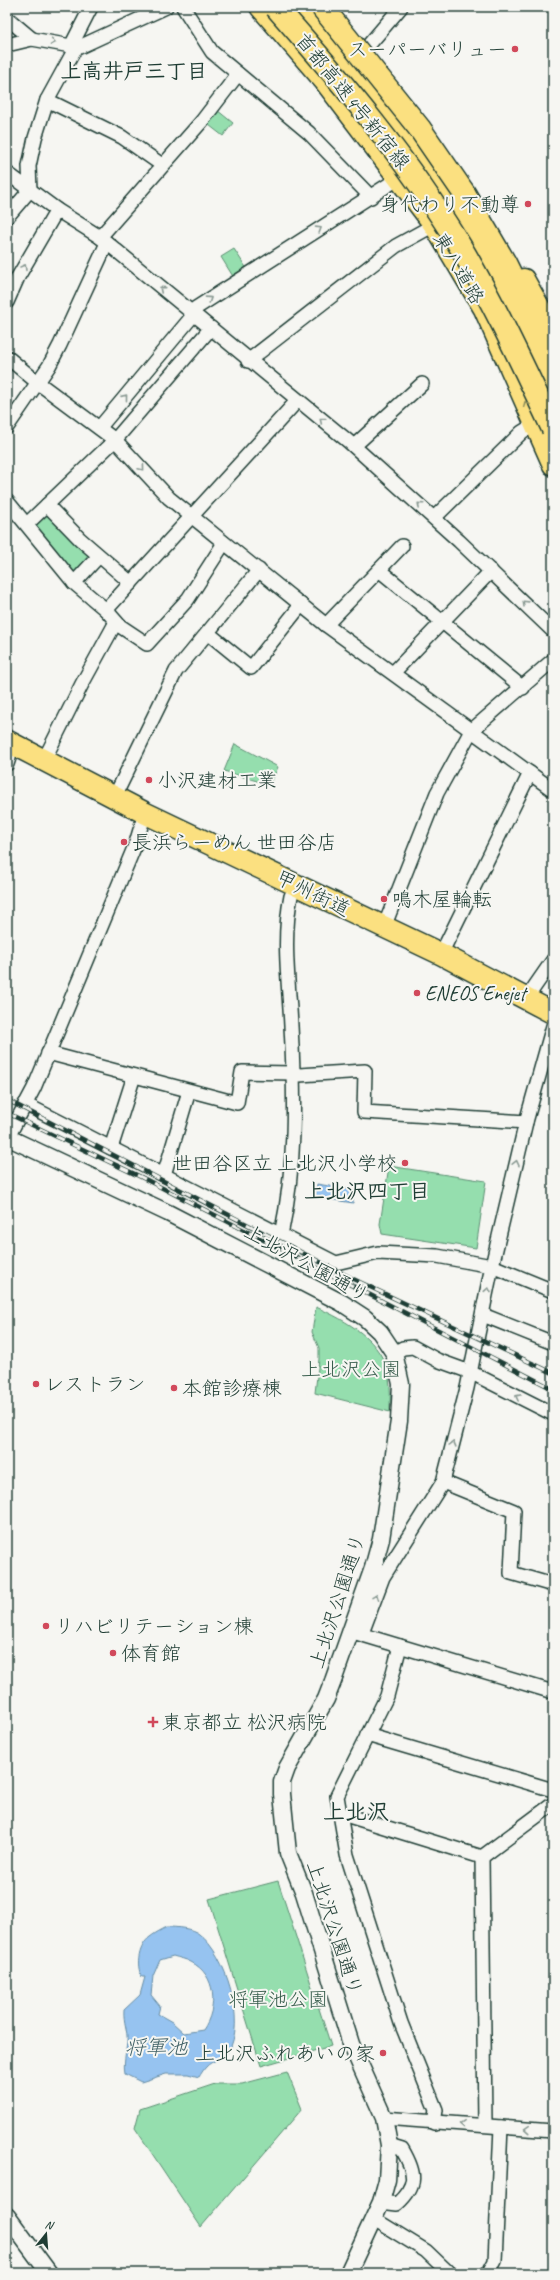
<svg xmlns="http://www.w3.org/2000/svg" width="560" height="2280" viewBox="0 0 560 2280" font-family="Caveat,'Klee One',sans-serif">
  <rect width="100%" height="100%" fill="#f6f6f2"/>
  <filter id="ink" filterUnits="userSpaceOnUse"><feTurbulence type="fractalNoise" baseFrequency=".025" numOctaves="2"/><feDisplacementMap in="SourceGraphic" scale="8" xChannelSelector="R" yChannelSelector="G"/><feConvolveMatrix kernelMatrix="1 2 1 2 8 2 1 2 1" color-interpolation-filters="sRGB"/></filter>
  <g filter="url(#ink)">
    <g fill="#95deae" stroke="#5a8e71">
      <path d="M217,110L233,123L223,136L205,122Z"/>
      <path d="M234,249L247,269L234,278L221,257Z"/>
      <path d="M45,510L91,553V560L73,575L33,523Z"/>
      <path d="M235,744L278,767L270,785L224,771Z"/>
      <path d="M389,1166L486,1181L476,1248L382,1234L380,1224Z"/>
      <path d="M316,1307C347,1321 383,1340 389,1378C391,1389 390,1401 390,1412L315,1393L319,1359V1348L312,1332Z"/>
      <path d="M278,1881L331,2046L261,2066L209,1899Z"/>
      <path d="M287,2072L302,2109L201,2227L135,2128L140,2109L215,2084H242Z"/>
    </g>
    <g fill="#96c3f0" stroke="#668da5" fill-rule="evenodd">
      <path d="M317,1184L354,1190L353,1203L315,1197Z"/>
      <path d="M167,1927C176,1927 192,1928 199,1934C226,1954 247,2023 228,2052C222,2060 212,2060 206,2067C203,2070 201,2074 199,2077L188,2074H166L141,2082L125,2074C123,2063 126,2053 127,2042C128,2030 123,2022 124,2010L140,1995L145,1977H142C135,1965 139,1945 150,1937C155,1933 161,1930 167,1927ZM173,1956C179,1958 186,1959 191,1962C217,1975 218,2008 203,2030L184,2033L172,2022L158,2014L160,2006L151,1995L153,1976L160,1960Z"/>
    </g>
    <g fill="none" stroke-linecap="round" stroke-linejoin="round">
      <defs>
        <g id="minor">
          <path d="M183,7L212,52L309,133L371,197"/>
          <path d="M7,18L32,39"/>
          <path d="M7,45L32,39L71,46L75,49"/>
          <path d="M71,46L91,7"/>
          <path d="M367,47L401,7"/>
          <path d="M47,100L122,137L162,165"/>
          <path d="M7,173L57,210L100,237L348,441L459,541L553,631"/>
          <path d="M7,217L30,190L29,166L35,138L47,100L75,49L166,7"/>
          <path d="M100,237L202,121L238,74"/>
          <path d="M7,302L18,277L57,210"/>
          <path d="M7,357L37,382L115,440L169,498L326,625L553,790"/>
          <path d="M248,361L396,246L434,225"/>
          <path d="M7,427L49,366L60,345L107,243"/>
          <path d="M100,427L190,319L196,308L399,178"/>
          <path d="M354,446L422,384"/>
          <path d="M7,501L74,583L106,610L120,626L147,644L188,599L224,543"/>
          <path d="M47,505L80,539L131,583"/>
          <path d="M434,518L522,432L535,424"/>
          <path d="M27,524L115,440L211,328"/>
          <path d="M379,570L523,688"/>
          <path d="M74,583L99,556"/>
          <path d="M106,610L297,401"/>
          <path d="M326,625L402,546"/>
          <path d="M208,633L251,668L301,605"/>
          <path d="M393,673L491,571"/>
          <path d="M44,760L82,684L116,622"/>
          <path d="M7,764L9,758"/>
          <path d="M114,798L176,671L259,570"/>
          <path d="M384,927L437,793L471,731L553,660"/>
          <path d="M441,954L530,773"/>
          <path d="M526,999L553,960"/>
          <path d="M48,1053L237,1103L242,1072L293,1073L299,1075L365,1071L364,1112L526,1122"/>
          <path d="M25,1104L336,1263L378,1253L437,1256L492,1266L553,1291"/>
          <path d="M8,1137L34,1088L136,843L145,813"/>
          <path d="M111,1148L134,1076"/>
          <path d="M164,1175L189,1091"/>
          <path d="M281,1235C296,1166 295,1097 291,1026C289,983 282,939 291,896"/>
          <path d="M483,1315L553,1343"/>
          <path d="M394,1353L403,1348L413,1347L437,1360L470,1372L553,1414"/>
          <path d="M443,1482L514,1511L511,1573L553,1585"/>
          <path d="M353,1632L553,1692"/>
          <path d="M362,1633L383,1577L443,1482L467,1388L492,1266L526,1122L553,1026"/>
          <path d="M400,1646L387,1696L337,1796L347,1855L401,2023L436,2110L434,2123"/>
          <path d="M367,1735L553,1790"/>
          <path d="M339,1813L482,1857"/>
          <path d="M482,1857L485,2125"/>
          <path d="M482,1857L553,1804"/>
          <path d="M384,2118L553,2131"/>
          <path d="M381,2202L397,2204C418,2185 416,2173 402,2149L389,2145"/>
          <path d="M374,2219L426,2251L449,2273"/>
          <path d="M487,2273L489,2272L495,2261L501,2127"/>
        </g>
        <g id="tertiary">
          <path d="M7,1137L168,1213L342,1303L365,1318L380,1332L394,1353L401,1384L399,1421L381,1539L373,1568L333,1681L326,1699L287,1768L282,1782V1794L288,1853L304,1893L351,2044L384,2118L389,2145L387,2180L381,2202L348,2273"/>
          <path d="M7,2216L49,2273"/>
        </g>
        <g id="primary">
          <path d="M260,7L325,82L434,225"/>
          <path d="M428,215L484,309L553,465"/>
          <path d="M524,279L553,331"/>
        </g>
        <path id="trunk" d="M7,741L145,813L441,954L553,1013"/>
        <g id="motorway">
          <path d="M292,7C357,78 422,158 471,240C491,274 508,310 525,346"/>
          <path d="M464,193L505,263L543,340"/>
          <path d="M525,327L553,386"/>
        </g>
      </defs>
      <use href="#minor" stroke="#1f3d34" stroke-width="16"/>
      <use href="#tertiary" stroke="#1f3d34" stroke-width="19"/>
      <use href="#primary" stroke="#1f3d34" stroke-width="23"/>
      <use href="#trunk" stroke="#1f3d34" stroke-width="24"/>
      <use href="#motorway" stroke="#1f3d34" stroke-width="25"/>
      <use href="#minor" stroke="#f6f6f2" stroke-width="13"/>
      <use href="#tertiary" stroke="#f6f6f2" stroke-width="16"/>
      <use href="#primary" stroke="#fbe080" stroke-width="20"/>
      <use href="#trunk" stroke="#fbe080" stroke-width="21"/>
      <use href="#motorway" stroke="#fbe080" stroke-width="22"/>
      <defs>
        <g id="rail">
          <path d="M7,1100L351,1278L553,1373"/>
          <path d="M7,1113L141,1177L553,1389"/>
        </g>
      </defs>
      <use href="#rail" stroke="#1f3d34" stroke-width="4.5"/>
      <use href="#rail" stroke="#f6f6f2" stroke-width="3" stroke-dasharray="9" stroke-linecap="butt"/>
      <defs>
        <g id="motorway-bridge">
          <path d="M276,7C342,82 408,160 460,246C495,305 524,368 553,429"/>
          <path d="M322,7L420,129L464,193"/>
        </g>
      </defs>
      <use href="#motorway-bridge" stroke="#1f3d34" stroke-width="25" stroke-linecap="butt"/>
      <use href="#motorway-bridge" stroke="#fbe080" stroke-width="22"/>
    </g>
    <defs><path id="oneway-chevron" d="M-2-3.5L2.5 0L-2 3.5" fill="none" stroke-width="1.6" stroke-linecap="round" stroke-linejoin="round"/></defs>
    <g stroke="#8a9a93">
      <use href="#oneway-chevron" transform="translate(53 42) rotate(10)"/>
      <use href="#oneway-chevron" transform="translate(319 229) rotate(-32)"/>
      <use href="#oneway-chevron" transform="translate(24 267) rotate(-59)"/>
      <use href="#oneway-chevron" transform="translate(162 289) rotate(-140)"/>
      <use href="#oneway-chevron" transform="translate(209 299) rotate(-33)"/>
      <use href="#oneway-chevron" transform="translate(125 397) rotate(-51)"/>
      <use href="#oneway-chevron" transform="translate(322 420) rotate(-141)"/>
      <use href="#oneway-chevron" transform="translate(142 468) rotate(50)"/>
      <use href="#oneway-chevron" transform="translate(420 505) rotate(-138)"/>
      <use href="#oneway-chevron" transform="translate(525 603) rotate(-136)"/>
      <use href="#oneway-chevron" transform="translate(516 1163) rotate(-77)"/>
      <use href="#oneway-chevron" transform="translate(488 1290) rotate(-79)"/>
      <use href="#oneway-chevron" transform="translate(518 1397) rotate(-153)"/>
      <use href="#oneway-chevron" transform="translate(453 1444) rotate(-75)"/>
      <use href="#oneway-chevron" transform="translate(376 1597) rotate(-69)"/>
      <use href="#oneway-chevron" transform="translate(462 2124) rotate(-177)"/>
      <use href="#oneway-chevron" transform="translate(527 2129) rotate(-176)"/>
    </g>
    <use stroke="#8d8e5a" href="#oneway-chevron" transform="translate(526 404) rotate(-114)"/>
  </g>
  <g fill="#d1495b" stroke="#f6f6f2" stroke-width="1.5">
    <circle cx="515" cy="49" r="4"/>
    <circle cx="528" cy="204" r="4"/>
    <circle cx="149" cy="780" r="4"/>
    <circle cx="124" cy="842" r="4"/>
    <circle cx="384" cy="899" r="4"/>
    <circle cx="417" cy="993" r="4"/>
    <circle cx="405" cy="1163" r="4"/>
    <circle cx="36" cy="1384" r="4"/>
    <circle cx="174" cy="1388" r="4"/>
    <circle cx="46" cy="1626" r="4"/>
    <circle cx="113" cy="1653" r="4"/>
    <path d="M151 1716h4v4h4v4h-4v4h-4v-4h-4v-4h4z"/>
    <circle cx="383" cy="2053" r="4"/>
  </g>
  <g text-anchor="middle" stroke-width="4" stroke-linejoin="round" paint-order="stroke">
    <g font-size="20" fill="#1f3d34" stroke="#f6f6f2" text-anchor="start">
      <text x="507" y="56" text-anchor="end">スーパーバリュー</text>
      <text x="520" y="211" text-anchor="end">身代わり不動尊</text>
      <text x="157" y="787">小沢建材工業</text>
      <text x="132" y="849">長浜らーめん 世田谷店</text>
      <text x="392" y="906">鳴木屋輪転</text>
      <text x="425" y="1000">ENEOS Enejet</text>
      <text x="397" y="1170" text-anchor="end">世田谷区立 上北沢小学校</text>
      <text x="44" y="1391">レストラン</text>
      <text x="182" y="1395">本館診療棟</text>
      <text x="54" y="1633">リハビリテーション棟</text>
      <text x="121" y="1660">体育館</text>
      <text x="162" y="1729">東京都立 松沢病院</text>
      <text x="375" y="2060" text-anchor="end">上北沢ふれあいの家</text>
    </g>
    <g font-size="20" fill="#1f3d34" stroke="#f6f6f2">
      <text transform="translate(353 101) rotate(51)" y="7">首都高速4号新宿線</text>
      <text transform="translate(459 268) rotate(59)" y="7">東八道路</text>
      <text transform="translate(313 893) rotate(26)" y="7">甲州街道</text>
      <text transform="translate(307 1263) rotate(29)" y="7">上北沢公園通り</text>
      <text transform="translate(337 1601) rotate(-72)" y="7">上北沢公園通り</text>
      <text transform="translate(335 1928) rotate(72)" y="7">上北沢公園通り</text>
    </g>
    <g font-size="20" fill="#375d4c" stroke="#f6f6f2">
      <text x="351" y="1376">上北沢公園</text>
      <text x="278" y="2006">将軍池公園</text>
    </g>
    <g font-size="21" font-weight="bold" fill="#1f3d34" stroke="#f6f6f2">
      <text x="134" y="78">上高井戸三丁目</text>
      <text x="367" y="1198">上北沢四丁目</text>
    </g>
    <g font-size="21" font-style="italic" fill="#3d5e63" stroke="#f6f6f2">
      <text x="156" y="2054">将軍池</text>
    </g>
    <g font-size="22" font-weight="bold" fill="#1f3d34" stroke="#f6f6f2">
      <text x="356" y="1819">上北沢</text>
    </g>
  </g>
  <rect width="560" height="2280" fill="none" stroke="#f6f6f2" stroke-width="24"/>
  <rect x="12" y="12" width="536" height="2256" fill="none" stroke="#1f3d34" stroke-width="1.5" filter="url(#ink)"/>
  <g transform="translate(46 2234) rotate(17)" stroke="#f6f6f2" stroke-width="3" paint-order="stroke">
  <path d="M0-3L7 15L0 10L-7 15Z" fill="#1f3d34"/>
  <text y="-6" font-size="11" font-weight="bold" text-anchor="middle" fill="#1f3d34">N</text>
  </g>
</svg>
